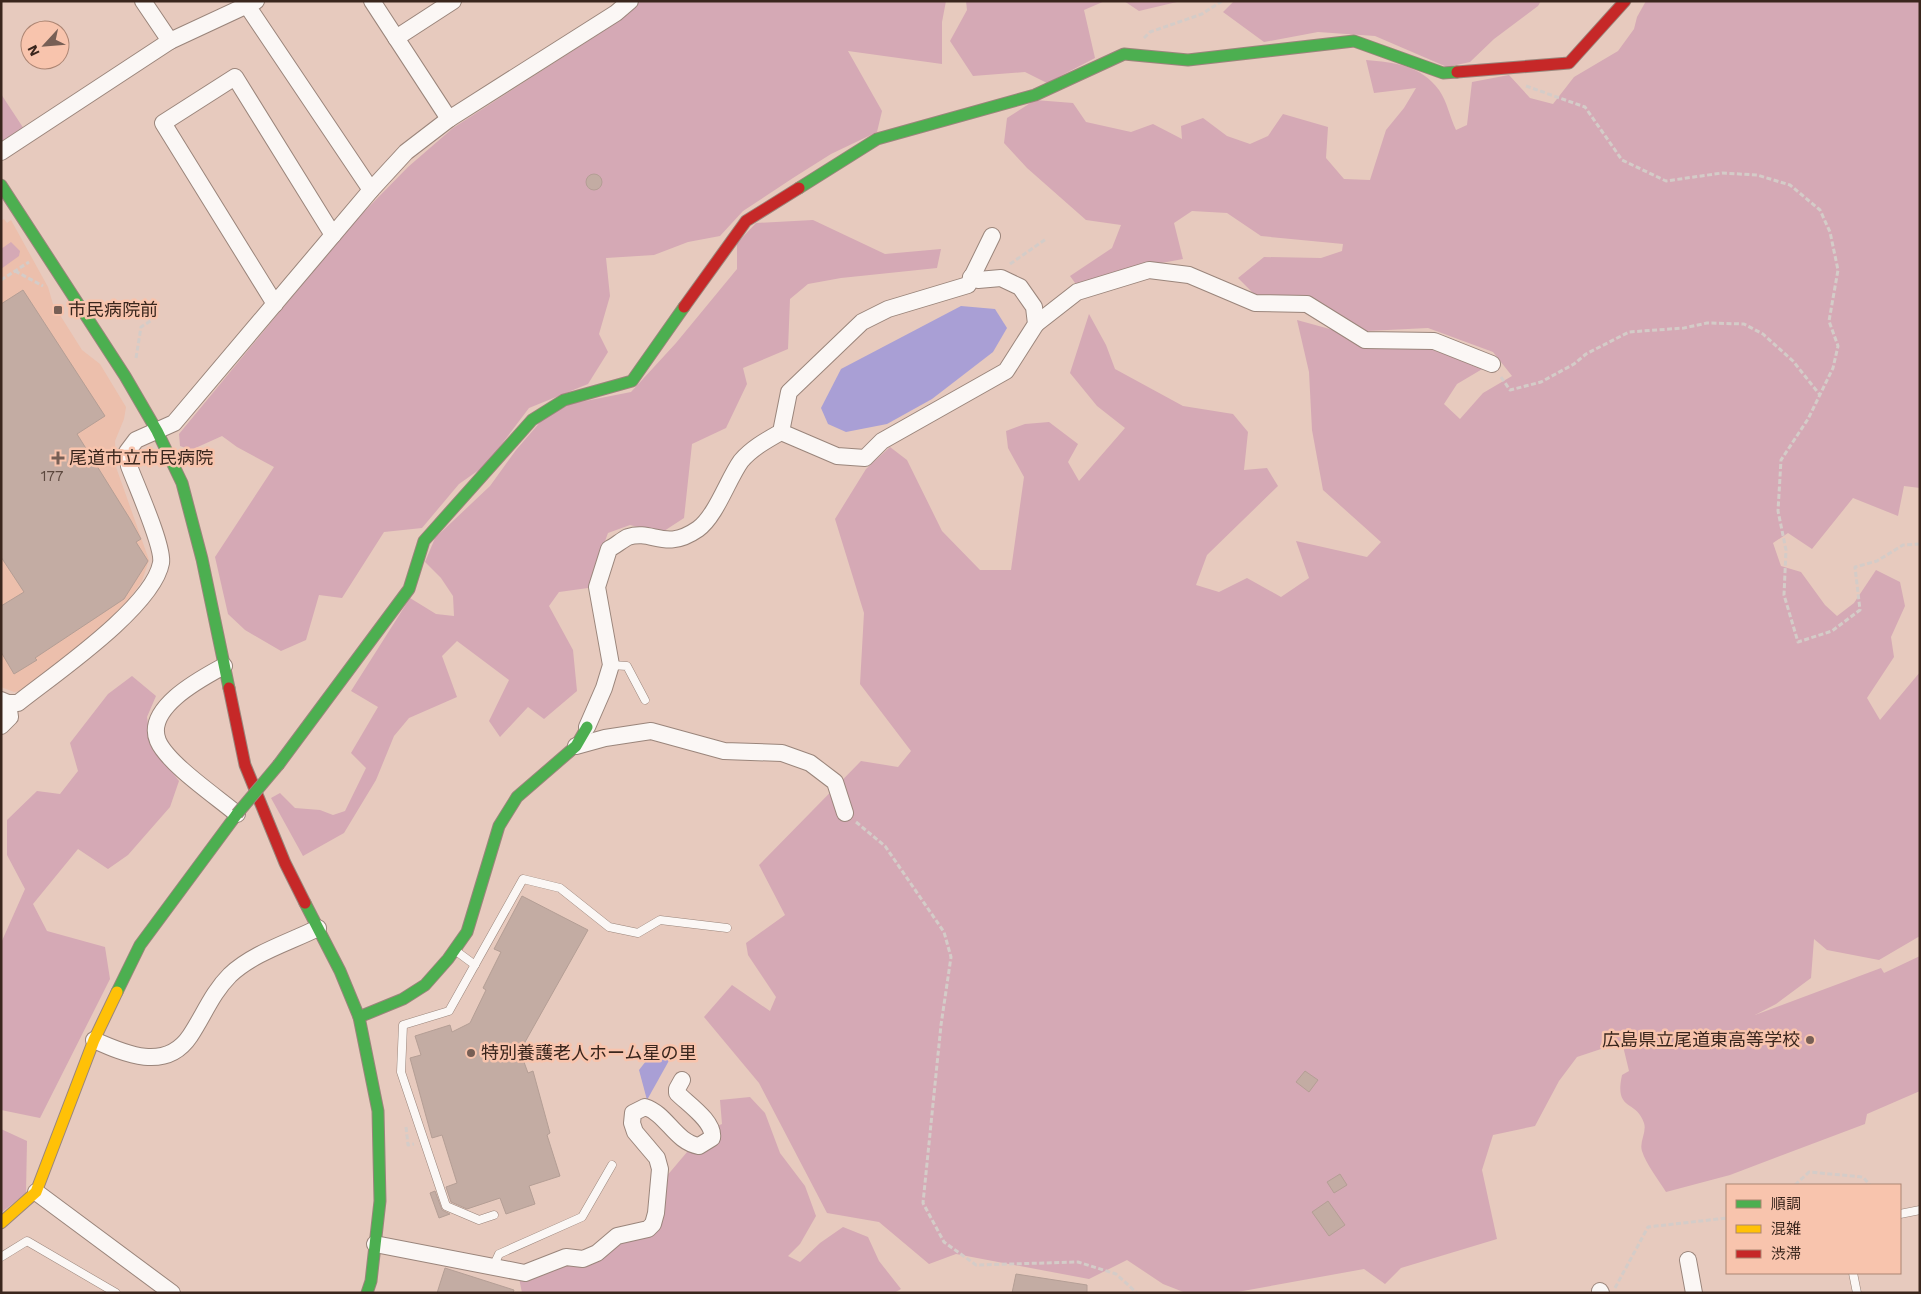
<svg xmlns="http://www.w3.org/2000/svg" width="1921" height="1294" viewBox="0 0 1921 1294" font-family="'Work Sans','Noto Sans JP',sans-serif">
  <rect width="100%" height="100%" fill="#e7cabe"/>
  <path fill="#ecbfac" d="M4,219L7,223L11,220L48,287L53,304L82,350L100,364L126,407L124,419L115,441L116,467L149,560L142,581L125,605L101,629L21,691L14,692L1,687V221Z"/>
  <g fill="#d5a9b5">
    <path d="M641,1H946L942,22V64L848,51L882,111L877,132L831,154L793,178L743,211L720,236L688,242L654,255L606,258L610,296L599,334L608,352L588,384L529,408L486,465L459,484L422,528L384,532L342,598L319,595L306,640L281,651L245,630L228,614L215,557L274,467L237,447L222,436L191,450L180,446L179,434L352,224L408,167L453,128L613,25Z"/>
    <path d="M966,1H1105L1084,10L1095,58L1047,83L1025,72L973,76L950,41L967,10Z"/>
    <path d="M1124,1H1181L1139,11Z"/>
    <path d="M1234,1H1541L1538,6L1494,39L1470,62L1447,67L1375,36L1318,32L1264,42L1223,12Z"/>
    <path d="M1646,1H1920V488L1904,486L1898,516L1853,498L1812,549L1788,533L1773,543L1781,566L1801,572L1825,605L1837,616L1854,603L1876,570L1900,582L1905,606L1891,637L1894,657L1867,698L1880,720L1920,672V936L1879,960L1827,950L1814,939L1811,978L1776,1004L1755,1015L1881,968L1884,973L1920,956V1091L1867,1114L1865,1124L1730,1175L1666,1192C1658,1179 1646,1164 1642,1151C1639,1142 1647,1132 1644,1123C1636,1099 1614,1112 1622,1075L1629,1071L1622,1042L1577,1057L1559,1081L1535,1126L1493,1135L1482,1170L1497,1239L1401,1268L1385,1284L1364,1269L1232,1293H1186L1163,1284L1127,1260L1089,1279L956,1254L929,1264L879,1222L827,1213L759,1083L704,1017L732,985L770,1011L776,997L748,955L746,943L785,915L759,865L861,761L898,767L911,751L860,684L864,613L835,519L866,469L890,447L907,460L942,531L980,570H1011L1024,477L1008,448L1006,431L1025,424L1049,422L1078,444L1068,462L1079,481L1125,428L1097,406L1070,373L1089,314L1106,345L1115,369L1183,406L1233,414L1248,432L1244,470L1267,468L1278,486L1207,555L1196,585L1219,592L1247,578L1281,597L1309,578L1296,541L1367,557L1381,542L1323,490L1312,430L1309,372L1297,320L1337,331L1425,347L1484,368L1457,384L1444,404L1460,419L1483,393L1512,376L1493,352L1428,328L1367,331L1309,297L1258,298L1238,278L1264,257L1321,258L1342,251L1343,244L1261,236L1227,213L1192,211L1174,223L1183,259L1151,265L1078,287L1070,276L1112,248L1121,225L1086,220L1027,168L1004,143L1007,118L1035,100L1073,103L1086,122L1131,132L1153,124L1182,139L1181,126L1203,118L1227,136L1250,144L1268,136L1283,114L1328,127L1326,158L1344,179L1370,180L1386,130L1404,108L1416,88L1374,93L1366,60C1394,62 1422,66 1439,90C1447,101 1450,118 1456,130L1467,125L1472,82L1509,75L1530,98L1553,104L1574,77L1618,51L1634,29L1637,17Z"/>
    <path d="M1,94L24,129L1,143Z"/>
    <path d="M813,220L885,254L941,249L937,268L841,278L808,284L790,299L788,349L743,368L747,384L726,428L692,444L684,518L661,533L630,525L608,533L588,588L559,592L549,606L573,650L577,691L544,719L528,707L500,737L489,721L509,680L457,641L442,656L457,697L409,718L394,736L376,780L344,833L303,856L271,798L280,793L295,808L320,810L333,815L345,811L366,768L351,753L378,707L351,691L410,598L436,614L454,616L453,596L441,578L425,562L435,538L490,486L516,450L542,420L570,404L631,392L676,343L737,269V243L756,223Z"/>
    <path d="M11,242L20,251L19,256L1,269V249Z"/>
    <path d="M132,676L156,696L147,717L151,744L179,781L170,807L128,855L108,869L78,849L33,904L47,931L105,947L110,979L40,1118L1,1110V943L25,889L7,855V820L37,791L60,794L78,771L70,743L108,694Z"/>
    <path d="M750,1097L765,1113L780,1153L805,1186L816,1216L800,1244L788,1256L800,1262L820,1243L843,1227L868,1237L879,1261L901,1289L894,1293H522L519,1278L646,1229L660,1184L704,1132L722,1124L720,1100Z"/>
    <path d="M1,1129L27,1141L26,1193L1,1213Z"/>
  </g>
  <g fill="#a99fd5">
    <path d="M961,306L995,309L1007,328L993,352L932,399L887,424L846,432L828,424L821,408L841,369Z"/>
    <path d="M657,1047L671,1057L647,1100L639,1070Z"/>
  </g>
  <g fill="#c3aca3" stroke="#b49e95">
    <circle cx="594" cy="182" r="8"/>
    <path d="M23,290L105,416L77,434L130,519L141,539L136,542L148,561L124,599L35,658L37,660L14,674L1,652V606L24,592L1,557V304Z"/>
    <path d="M522,896L588,930L520,1051L528,1073L533,1071L550,1133L547,1135L560,1176L529,1186L535,1204L506,1214L500,1198L467,1209L451,1202L446,1187L457,1183L442,1135L432,1138L410,1058L421,1055L415,1036L450,1025L452,1032L470,1023L486,990L483,988L501,952L494,949Z"/>
    <path d="M1305,1071L1318,1080L1309,1092L1296,1082Z"/>
    <path d="M1340,1174L1347,1185L1334,1193L1327,1182Z"/>
    <path d="M435,1191L442,1210L450,1214L439,1218L430,1193Z"/>
    <path d="M1328,1201L1345,1225L1329,1236L1312,1212Z"/>
    <path d="M445,1268L514,1290L513,1293H437Z"/>
    <path d="M1016,1274L1087,1285V1293H1012Z"/>
  </g>
  <g fill="none" stroke-linecap="round" stroke-linejoin="round">
    <defs>
      <g id="lane">
        <path d="M611,665L627,666L645,700"/>
        <path d="M456,951L475,965"/>
        <path d="M1900,1214L1920,1210"/>
        <path d="M494,1215L479,1220L446,1206L401,1072L403,1025L449,1011L523,879L560,888L609,927L638,933L660,920L727,928"/>
        <path d="M1,1257L27,1241L116,1293"/>
        <path d="M493,1267L499,1254L582,1217L612,1165"/>
        <path d="M1853,1273L1857,1293"/>
      </g>
      <g id="street">
        <path d="M143,1L170,41"/>
        <path d="M244,1L371,190"/>
        <path d="M372,1L449,119"/>
        <path d="M396,38L453,1"/>
        <path d="M1,152L170,41L256,1"/>
        <path d="M275,304L163,123L235,77L333,235"/>
        <path d="M1036,324L1077,292L1149,270L1189,275L1255,303L1307,304L1365,340L1434,341L1492,364"/>
        <path d="M781,432L837,456L865,458L882,441L1006,371L1036,324L1034,307L1020,287L1001,278L978,280L971,277"/>
        <path d="M224,666C202,678 144,708 158,741C168,764 217,797 237,814"/>
        <path d="M1,700L8,703H18C53,675 153,607 161,563C164,547 136,485 129,466L127,452L136,440L174,423L371,190L406,152L449,119L616,13L630,1"/>
        <path d="M1,726L10,717L8,703"/>
        <path d="M587,727L604,688L611,665L597,587L609,549C615,546 622,540 628,537C653,529 665,552 698,529C716,516 728,479 741,461C752,448 767,440 781,432L789,392L862,322L888,309L968,285L992,236"/>
        <path d="M576,746L605,738L651,731L724,751L782,753L810,763L835,782L845,813"/>
        <path d="M94,1040C125,1054 166,1072 190,1036C204,1015 212,993 230,975C253,953 290,942 318,928"/>
        <path d="M36,1192L172,1293"/>
        <path d="M375,1244L525,1273L566,1257L583,1259L597,1253L617,1236L648,1229L653,1224L656,1213L660,1169L657,1158L635,1132L632,1123L633,1113L645,1107C667,1114 675,1142 699,1146L712,1138C715,1122 688,1104 677,1093V1089L682,1080"/>
        <path d="M1688,1260L1694,1293"/>
        <path d="M1600,1291L1601,1293"/>
      </g>
      <g id="fast">
        <path d="M1,185L125,376L157,431L182,483L202,559L229,688"/>
        <path d="M799,188L877,139L1035,95L1124,54L1188,60L1354,41L1443,73L1457,72"/>
        <path d="M279,764L409,589L424,541L532,420L564,400L632,381L684,307"/>
        <path d="M305,903L340,971L359,1017L378,1111L380,1201L371,1281L367,1293"/>
        <path d="M117,992L140,945L237,814"/>
        <path d="M359,1017L403,999L425,985L448,959L467,932L499,826L517,797L576,746L587,727"/>
      </g>
      <path id="slow" d="M1,1223L36,1192L94,1040L117,992"/>
      <g id="jam">
        <path d="M1457,72L1569,63L1625,1"/>
        <path d="M684,307L746,221L799,188"/>
        <path d="M229,688L245,765L285,863L305,903"/>
      </g>
    </defs>
    <use href="#lane" stroke="#9a857b" stroke-width="9"/>
    <use href="#street" stroke="#9a857b" stroke-width="18"/>
    <use href="#fast" stroke="#9a857b" stroke-width="13"/>
    <use href="#slow" stroke="#9a857b" stroke-width="13"/>
    <use href="#jam" stroke="#9a857b" stroke-width="13"/>
    <g stroke="#d4ccc8" stroke-width="3" stroke-dasharray="5 2.5" stroke-linecap="butt">
      <path d="M1144,38L1150,32L1202,14L1222,1"/>
      <path d="M1526,86L1585,107L1622,160L1666,181L1722,173L1757,175L1790,185L1820,210L1830,232L1838,270L1829,321L1838,346L1833,368L1808,419L1781,460L1778,511L1786,550L1784,595L1798,642L1832,631L1860,610L1855,567L1877,561L1903,545L1920,544"/>
      <path d="M1010,264L1046,239"/>
      <path d="M15,271L43,286"/>
      <path d="M1,280L29,262"/>
      <path d="M136,358L141,327L152,320"/>
      <path d="M1501,377L1510,390L1541,382L1574,364L1586,354L1629,332L1684,328L1707,323L1744,324L1763,334L1793,361L1820,395"/>
      <path d="M856,822L885,846L944,932L951,957L941,1025L923,1203L944,1242L976,1265L1078,1262L1116,1274L1137,1293"/>
      <path d="M406,1127L408,1145L414,1144"/>
      <path d="M1795,1185L1809,1172L1863,1177L1870,1185"/>
      <path d="M1615,1288L1648,1227L1727,1218"/>
    </g>
    <use href="#lane" stroke="#fbf7f5" stroke-width="8"/>
    <use href="#street" stroke="#fbf7f5" stroke-width="16"/>
    <use href="#fast" stroke="#4caf50" stroke-width="11"/>
    <use href="#slow" stroke="#ffc107" stroke-width="11"/>
    <use href="#jam" stroke="#c62828" stroke-width="11"/>
    <defs>
      <path id="fast-bridge" d="M237,814L279,764"/>
    </defs>
    <use href="#fast-bridge" stroke="#9a857b" stroke-width="13" stroke-linecap="butt"/>
    <use href="#fast-bridge" stroke="#4caf50" stroke-width="11"/>
  </g>
  <g fill="#775f55" stroke="#f8c4ad" stroke-width="2">
    <rect x="53" y="305" width="10" height="10" rx="2.5"/>
    <path d="M55.5 450.5h5v5h5v5h-5v5h-5v-5h-5v-5h5z"/>
    <circle cx="1810" cy="1040" r="5"/>
    <circle cx="471" cy="1053" r="5"/>
  </g>
  <g text-anchor="middle" stroke-width="5" stroke-linejoin="round" paint-order="stroke">
    <g font-size="15" fill="#5c483e">
      <text x="52" y="481">177</text>
    </g>
    <g font-size="18" fill="#3a261d" stroke="#f8c4ad" text-anchor="start">
      <text x="68" y="316">市民病院前</text>
      <text x="69" y="464">尾道市立市民病院</text>
      <text x="1800" y="1046" text-anchor="end">広島県立尾道東高等学校</text>
      <text x="481" y="1059">特別養護老人ホーム星の里</text>
    </g>
  </g>
  <rect width="1921" height="1294" fill="none" stroke="#3a261d" stroke-width="5"/>
  <rect x="1726" y="1184" width="175" height="90" fill="#f8c4ad" stroke="#ac8573"/>
  <rect x="1736" y="1200" width="25" height="8" fill="#4caf50" stroke="#ac8573"/>
  <text x="1771" y="1209" font-size="15" fill="#3a261d">順調</text>
  <rect x="1736" y="1225" width="25" height="8" fill="#ffc107" stroke="#ac8573"/>
  <text x="1771" y="1234" font-size="15" fill="#3a261d">混雑</text>
  <rect x="1736" y="1250" width="25" height="8" fill="#c62828" stroke="#ac8573"/>
  <text x="1771" y="1259" font-size="15" fill="#3a261d">渋滞</text>
  <g transform="translate(45 45) rotate(244)"><circle r="24" fill="#f8c4ad" stroke="#ac8573"/>
  <path d="M0-4L9 19L0 12L-9 19Z" fill="#775f55"/>
  <text y="-8" font-size="14" font-weight="bold" text-anchor="middle" fill="#3a261d">N</text>
  </g>
</svg>
